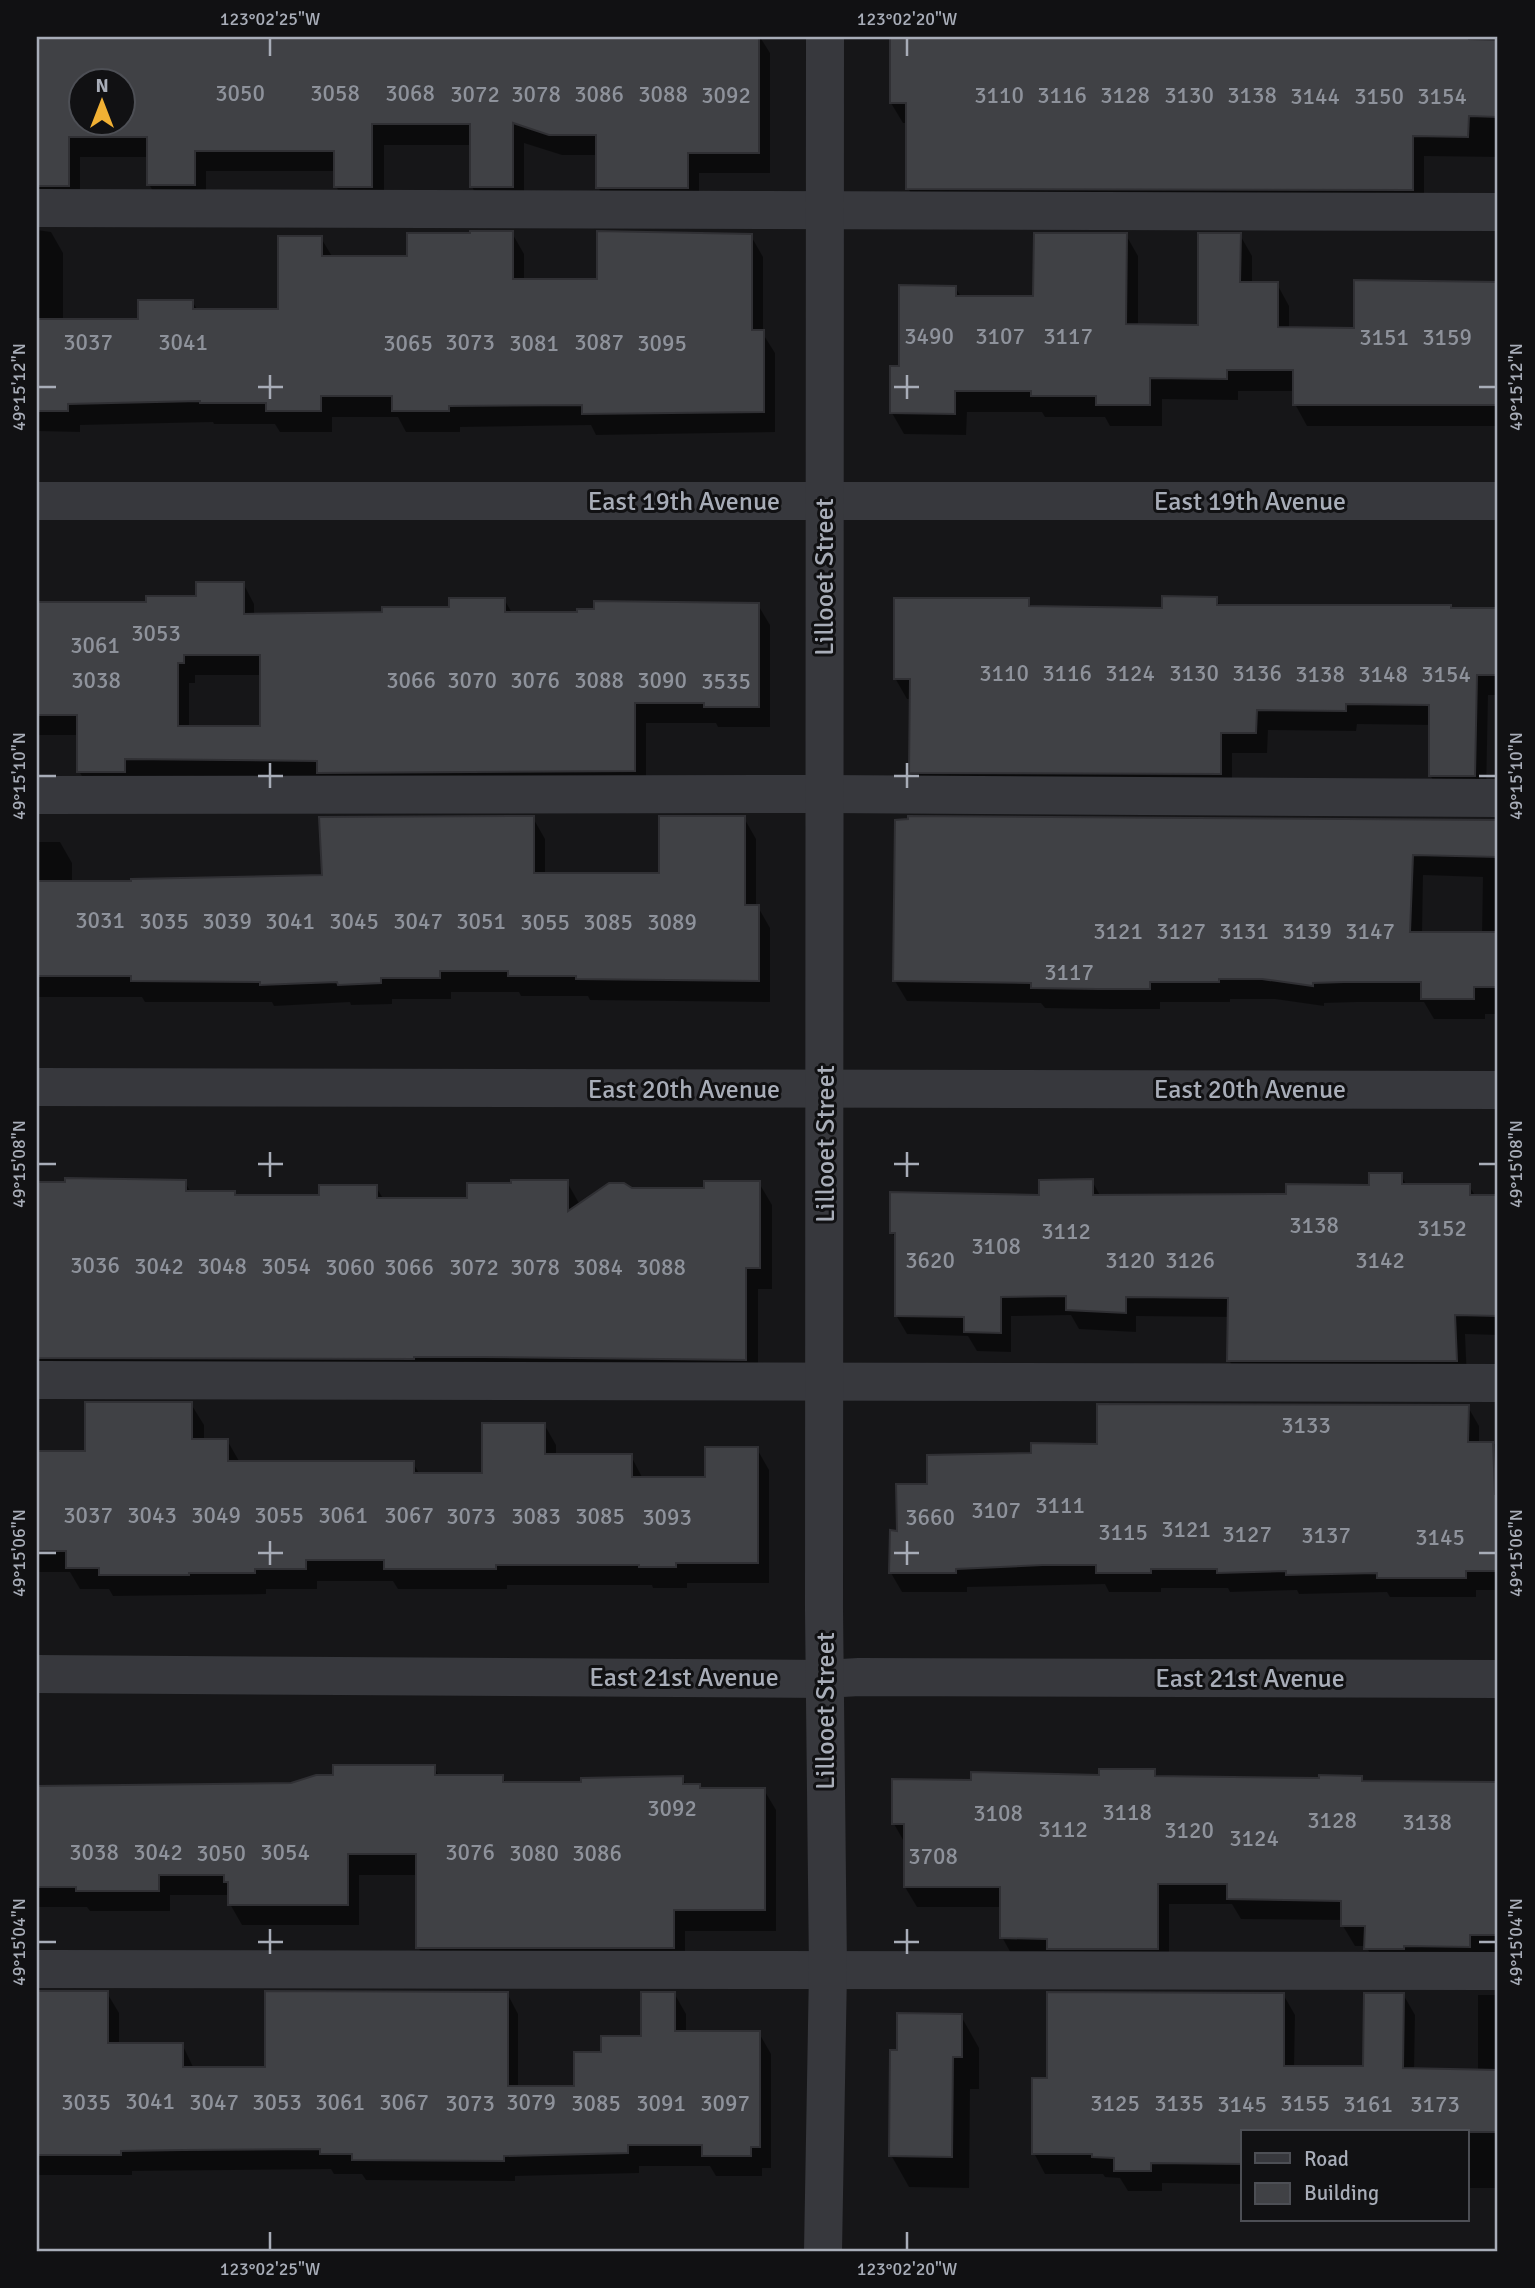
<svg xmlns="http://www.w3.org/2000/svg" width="1535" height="2288" viewBox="0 0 1535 2288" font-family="Signika,sans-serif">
  <rect width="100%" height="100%" fill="#161618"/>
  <g fill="#0007" fill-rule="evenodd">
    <path d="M37,37H643L644,39L760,37L770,53V173H699V209L610,208L598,187V155H562L524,143V208H484L472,187V145H384V208H348L336,186V171H206V206H161L149,184V157H80V207L37,212ZM80,80H122V122H80Z"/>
    <path d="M892,37H1286L1288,40L1470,37L1472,41H1498V157L1424,156V210L920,209L908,188V123H903L891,103Z"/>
    <path d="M37,230L51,232L63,253V321H140L192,301L198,311H280L321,238L333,258H409L512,233L524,254V280H599L751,236L763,257V334L775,353V432L596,435L591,425L460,427V432H406L398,417H332V432H280L275,424H214L213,422L80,425V432L37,431Z"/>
    <path d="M1126,235L1138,256V326L1199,327L1240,235L1252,256V284H1277L1289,306V329L1356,330L1497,284L1498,237V426H1307L1295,404V391H1238V400L1162,399V426H1110L1105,417H1045L1042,412H967L966,435L904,434L892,413L900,368L955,287L961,297H1035Z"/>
    <path d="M243,583L254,604V615L384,614L451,609L504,599L512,613H578L758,605L770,625V727H718L716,723H646V791L91,792L79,771V735H37V602L147,604L198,598ZM195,675H262V728H189V683H195Z"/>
    <path d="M1216,599L1221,607L1450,606L1452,609H1498V695H1488L1486,796H1442L1430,775L1431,725L1357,724L1356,731L1268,730L1267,753H1232V794L922,793L910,772L911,699H907L895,678L1028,600L1032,608L1164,610Z"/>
    <path d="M533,818L545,839V874H661L744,818L756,839V907H758L770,928V1002L590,1000L588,996H521L519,992H451V999H392V1004L351,1005L350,1002L274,1006L272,1002H145L142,997H37V842H60L72,863V883L324,876Z"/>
    <path d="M910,818L1498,822V1014H1485V1019H1434L1424,1002H1357L1324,1003V1006L1275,999H1230V1002H1160V1009H1110L1045,1008L1041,1003L907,1001L895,981ZM1423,875L1483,877L1482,934H1422Z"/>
    <path d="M1401,1175L1407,1186H1469L1476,1197H1498V1335L1465,1334L1467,1380L1240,1379L1229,1360V1317L1136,1316V1332L1079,1329L1071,1315L1011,1316V1352L977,1351L968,1336L907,1334L896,1315L897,1240L892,1233L1041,1197L1092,1181L1101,1197L1288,1196L1371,1187Z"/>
    <path d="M185,1182L191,1193L236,1197H321L376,1187L384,1200H469L567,1182L580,1205L632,1190H706L759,1183L772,1205V1289H758V1381L37,1379V1184Z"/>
    <path d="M191,1404L204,1425V1440H227L239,1461L413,1463L420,1475H484L544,1424L556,1445V1456H631L643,1479H707L757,1449L769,1470V1583H687V1588H653L652,1585H507V1589H398L393,1581H317V1589H266V1594L113,1596L109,1589H80L70,1572H37V1453H87Z"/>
    <path d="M1468,1407L1479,1426V1444H1498V1590H1476V1597H1390L1387,1592L1299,1594L1297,1590L1230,1592L1228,1588H1161V1592H1109L1105,1584L967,1587V1592H902L891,1573L899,1533L929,1486L1033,1455L1099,1446Z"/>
    <path d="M434,1767L439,1776H502L507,1784H583L682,1778L687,1785H699L701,1790H764L776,1810V1931H685V1968H430L418,1947V1875H359V1925H242L230,1904V1895H170V1911H90L87,1907H37V1787L212,1788L291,1785L335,1776Z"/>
    <path d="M1154,1771L1158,1778L1321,1780L1361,1778L1364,1783L1481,1784V1781H1498V1969H1378L1366,1946H1355L1343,1926V1920L1241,1919L1232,1904H1169V1968L1013,1957L1002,1937V1907H917L905,1887L906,1845L894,1824L973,1781L1101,1777Z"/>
    <path d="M37,1993H107L119,2013V2044H182L194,2069H267L507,1993L518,2014V2088H576L602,2053L643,2038L674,1993L686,2014V2033H759L771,2054V2168H762V2176H716L710,2166H639V2173L515,2176V2181L366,2180L362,2174H334L331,2169L132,2171V2175H37Z"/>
    <path d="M1283,1994L1295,2015L1294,2067H1365L1403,1994L1415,2015L1414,2070L1478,2072V1995H1498V2188H1467V2132H1243V2184L1162,2183V2191H1128L1120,2178L1105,2177L1103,2174H1045L1034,2153L1048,2079Z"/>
    <path d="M961,2016L979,2048V2089H970L969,2188L909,2187L891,2155L899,2052Z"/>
  </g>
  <g fill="#404145" stroke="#303034" stroke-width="2" fill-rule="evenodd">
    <path d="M37,37H759V153H688V188H596V135H549L513,123V187H470V124H372V187H334V151H195V185H147V137H69V186H38ZM80,80H122V122H80Z"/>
    <path d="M890,37H1469V39L1498,40V117L1469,116L1468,137L1413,136V190L906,189V103H890Z"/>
    <path d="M470,231H513V279H597V231L752,234V330H764V412L582,414V405L449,406V411H392V396H321V411H266V403H200V401L68,404V411H37V319H138V300H193V309H278V236H322V256H407V233H470Z"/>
    <path d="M1034,233H1127L1126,324L1198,325V233H1241L1240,282H1278V327L1354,328V280L1498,282V405H1293V370H1227V379L1150,378V405H1096V396H1031V391H955V414L890,413V366H899V285L956,286V296H1033Z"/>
    <path d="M196,582H244V614L382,612V607H449V598H505V612H577V609H594V601L759,603V707H704V703H635V771L317,773V761L125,759V772H77V715H37V602H146V596H196ZM184,655H260V726H178V663H184Z"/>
    <path d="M1162,596L1217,597V605H1451V608H1498V675H1477L1475,776H1429V705L1346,704V711L1257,710L1256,733H1221V774L909,773L910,679H894V598H1029V606L1162,608Z"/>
    <path d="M534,816V873H659V816H745V905H759V981L576,979V976H508V971H440V978H381V983L338,985L337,982L260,985V982L131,981V976H37V881H131V879L322,875L319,817Z"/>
    <path d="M908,816L1498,820V857L1413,855L1410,932H1498V987H1474V999H1421V982H1344L1313,983V986L1262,979H1219V982H1150V989H1097L1031,988V983L893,981L895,820L908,819Z"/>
    <path d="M1369,1173H1402V1184H1470V1195H1498V1316L1455,1315L1457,1361H1227L1228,1298L1126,1297V1313L1066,1310V1296L1001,1297V1333L964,1332V1317L895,1316V1233H890V1192L1039,1195V1180L1093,1179V1195L1286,1194V1184L1369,1185Z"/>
    <path d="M65,1178L186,1180V1191H235V1195H319V1185H377V1198H467V1183H511V1180H568V1211L609,1183H624L632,1188H704V1181H760V1268H746V1360L482,1357H414V1359L37,1358V1182H65Z"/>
    <path d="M85,1402H192V1439H228V1461H414V1473H482V1423H545V1454H632V1477H705V1447H758V1563H676V1567H639V1565H496V1569H384V1560H306V1569H255V1573H189V1575H99V1568H66V1551H37V1451H85Z"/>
    <path d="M1097,1404L1469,1405L1468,1442H1493L1495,1494H1498V1571H1466V1578H1377V1573L1286,1575V1571L1217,1573V1569H1151V1573H1096V1565H1043L956,1569V1573H889L890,1530L897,1531L896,1484H927V1455L1031,1453V1443L1097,1444Z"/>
    <path d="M333,1765H435V1775H503V1782H581V1778L683,1776V1784H700V1788H765V1910H674V1948H416V1854H348V1905H228V1882H224V1875H159V1891H76V1887H37V1786L291,1783L316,1775H333Z"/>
    <path d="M1099,1769H1155V1776L1319,1778V1775L1362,1776V1781L1498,1782V1935H1470V1947L1404,1946V1949H1364L1365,1926H1341V1901L1227,1899V1884H1158V1949H1047V1939L1000,1938V1887H904V1824H892V1779L971,1780V1772L1099,1775Z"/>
    <path d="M37,1991H108V2043H183V2067H265V1991L508,1992V2086H574V2052H601V2036H641V1992H675V2031H760V2147H751V2156H702V2145H628V2153L504,2156V2161L352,2160V2154H320V2149L183,2150L121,2151V2155H37Z"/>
    <path d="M1047,1992L1284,1993V2066H1363L1364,1993H1404L1403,2068L1498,2070V2132H1243V2164L1151,2163V2171H1114V2158L1092,2157V2154H1032V2078H1047Z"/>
    <path d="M897,2013L962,2014V2057H953L952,2157L889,2156L890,2050H897Z"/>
  </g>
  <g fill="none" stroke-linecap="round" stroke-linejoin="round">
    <g stroke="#37383d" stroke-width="38">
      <path d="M37,208L1498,212"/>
      <path d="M37,501H1498"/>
      <path d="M37,795L825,794L1498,798"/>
      <path d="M37,1087L1498,1090"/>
      <path d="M37,1380L1498,1383"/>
      <path d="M37,1674L825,1679L859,1677L1498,1679"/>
      <path d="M37,1969L1498,1971"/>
      <path d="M823,2251L828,1970L824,1610L825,37"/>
    </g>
  </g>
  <path fill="none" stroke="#a8adb8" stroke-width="2.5" d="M270,38V56M907,38V56M270,375V399M907,375V399M38,387H56M258,387H283M894,387H919M1479,387H1496M270,763V788M907,763V788M38,776H56M258,776H283M894,776H919M1479,776H1496M270,1152V1177M907,1152V1177M38,1164H56M258,1164H283M894,1164H919M1479,1164H1496M270,1541V1565M907,1541V1565M38,1553H56M258,1553H283M894,1553H919M1479,1553H1496M270,1929V1954M907,1929V1954M38,1942H56M258,1942H283M894,1942H919M1479,1942H1496M270,2232V2250M907,2232V2250"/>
  <g text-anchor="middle" stroke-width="6" stroke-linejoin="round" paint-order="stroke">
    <g font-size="23" fill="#8e929b">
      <text x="240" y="101">3050</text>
      <text x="335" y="101">3058</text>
      <text x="410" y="101">3068</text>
      <text x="475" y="102">3072</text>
      <text x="536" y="102">3078</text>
      <text x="599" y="102">3086</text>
      <text x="663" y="102">3088</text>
      <text x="726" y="103">3092</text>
      <text x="999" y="103">3110</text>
      <text x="1062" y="103">3116</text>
      <text x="1125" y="103">3128</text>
      <text x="1189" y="103">3130</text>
      <text x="1252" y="103">3138</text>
      <text x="1315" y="104">3144</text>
      <text x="1379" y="104">3150</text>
      <text x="1442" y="104">3154</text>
      <text x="929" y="344">3490</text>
      <text x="1000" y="344">3107</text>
      <text x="1068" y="344">3117</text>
      <text x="1384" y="345">3151</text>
      <text x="1447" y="345">3159</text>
      <text x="88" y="350">3037</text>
      <text x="183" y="350">3041</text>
      <text x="470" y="350">3073</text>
      <text x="599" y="350">3087</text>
      <text x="408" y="351">3065</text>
      <text x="534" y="351">3081</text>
      <text x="662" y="351">3095</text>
      <text x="156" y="641">3053</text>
      <text x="95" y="653">3061</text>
      <text x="1004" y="681">3110</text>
      <text x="1067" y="681">3116</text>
      <text x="1130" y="681">3124</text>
      <text x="1194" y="681">3130</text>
      <text x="1257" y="681">3136</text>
      <text x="1320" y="682">3138</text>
      <text x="1383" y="682">3148</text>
      <text x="1446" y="682">3154</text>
      <text x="96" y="688">3038</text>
      <text x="411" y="688">3066</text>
      <text x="472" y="688">3070</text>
      <text x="535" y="688">3076</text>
      <text x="599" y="688">3088</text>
      <text x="662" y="688">3090</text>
      <text x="726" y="689">3535</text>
      <text x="100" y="928">3031</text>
      <text x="164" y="929">3035</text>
      <text x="227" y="929">3039</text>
      <text x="290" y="929">3041</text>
      <text x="354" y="929">3045</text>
      <text x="418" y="929">3047</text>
      <text x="481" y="929">3051</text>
      <text x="545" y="930">3055</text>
      <text x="608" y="930">3085</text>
      <text x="672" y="930">3089</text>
      <text x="1118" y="939">3121</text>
      <text x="1181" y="939">3127</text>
      <text x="1244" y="939">3131</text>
      <text x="1307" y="939">3139</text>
      <text x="1370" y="939">3147</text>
      <text x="1069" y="980">3117</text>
      <text x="1314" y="1233">3138</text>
      <text x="1442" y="1236">3152</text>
      <text x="1066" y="1239">3112</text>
      <text x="996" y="1254">3108</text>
      <text x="930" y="1268">3620</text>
      <text x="1130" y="1268">3120</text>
      <text x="1190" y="1268">3126</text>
      <text x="1380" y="1268">3142</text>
      <text x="95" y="1273">3036</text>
      <text x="159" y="1274">3042</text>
      <text x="222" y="1274">3048</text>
      <text x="286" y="1274">3054</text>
      <text x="350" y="1275">3060</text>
      <text x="409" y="1275">3066</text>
      <text x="474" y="1275">3072</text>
      <text x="535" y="1275">3078</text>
      <text x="598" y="1275">3084</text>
      <text x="661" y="1275">3088</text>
      <text x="1306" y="1433">3133</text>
      <text x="1060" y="1513">3111</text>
      <text x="996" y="1518">3107</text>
      <text x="88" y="1523">3037</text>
      <text x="152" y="1523">3043</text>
      <text x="216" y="1523">3049</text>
      <text x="279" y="1523">3055</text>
      <text x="343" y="1523">3061</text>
      <text x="409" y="1523">3067</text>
      <text x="471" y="1524">3073</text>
      <text x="536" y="1524">3083</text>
      <text x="600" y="1524">3085</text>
      <text x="667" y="1525">3093</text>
      <text x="930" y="1525">3660</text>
      <text x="1186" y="1537">3121</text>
      <text x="1123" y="1540">3115</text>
      <text x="1247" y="1542">3127</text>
      <text x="1326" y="1543">3137</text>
      <text x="1440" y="1545">3145</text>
      <text x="672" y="1816">3092</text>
      <text x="1127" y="1820">3118</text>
      <text x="998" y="1821">3108</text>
      <text x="1332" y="1828">3128</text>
      <text x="1427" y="1830">3138</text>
      <text x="1063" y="1837">3112</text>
      <text x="1189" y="1838">3120</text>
      <text x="1254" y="1846">3124</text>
      <text x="94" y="1860">3038</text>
      <text x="158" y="1860">3042</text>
      <text x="285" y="1860">3054</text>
      <text x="470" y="1860">3076</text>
      <text x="221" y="1861">3050</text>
      <text x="534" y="1861">3080</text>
      <text x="597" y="1861">3086</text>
      <text x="933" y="1864">3708</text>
      <text x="150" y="2109">3041</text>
      <text x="86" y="2110">3035</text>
      <text x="214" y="2110">3047</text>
      <text x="277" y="2110">3053</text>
      <text x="340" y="2110">3061</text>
      <text x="404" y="2110">3067</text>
      <text x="531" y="2110">3079</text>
      <text x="470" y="2111">3073</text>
      <text x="596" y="2111">3085</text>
      <text x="661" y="2111">3091</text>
      <text x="725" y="2111">3097</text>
      <text x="1115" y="2111">3125</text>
      <text x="1179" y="2111">3135</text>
      <text x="1305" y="2111">3155</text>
      <text x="1242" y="2112">3145</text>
      <text x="1368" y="2112">3161</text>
      <text x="1435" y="2112">3173</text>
    </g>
    <g font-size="26" fill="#a8adb8" stroke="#111113">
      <text x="684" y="510">East 19th Avenue</text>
      <text x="1250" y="510">East 19th Avenue</text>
      <text transform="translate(824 577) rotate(-90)" y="9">Lillooet Street</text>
      <text x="684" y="1098">East 20th Avenue</text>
      <text x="1250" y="1098">East 20th Avenue</text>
      <text transform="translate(825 1144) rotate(-90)" y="9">Lillooet Street</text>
      <text x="684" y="1686">East 21st Avenue</text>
      <text x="1250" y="1687">East 21st Avenue</text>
      <text transform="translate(825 1711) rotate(-90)" y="9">Lillooet Street</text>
    </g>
  </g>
  <rect width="1535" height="2288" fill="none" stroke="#111113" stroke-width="77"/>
  <rect x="1241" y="2130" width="228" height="91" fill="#111113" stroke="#4d4f55" stroke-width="2"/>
  <rect x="1255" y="2153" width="35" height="10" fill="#37383d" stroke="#4d4f55" stroke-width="2"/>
  <text x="1304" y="2166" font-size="21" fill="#a8adb8">Road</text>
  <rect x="1255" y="2183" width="35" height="21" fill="#404145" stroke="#4d4f55" stroke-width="2"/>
  <text x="1304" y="2200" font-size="21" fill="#a8adb8">Building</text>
  <g transform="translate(102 102)"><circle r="33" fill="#111113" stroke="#4d4f55" stroke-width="2"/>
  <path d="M0-5L12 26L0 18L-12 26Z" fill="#f2b134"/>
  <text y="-10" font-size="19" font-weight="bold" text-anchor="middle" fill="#a8adb8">N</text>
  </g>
  <rect x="38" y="38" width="1458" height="2212" fill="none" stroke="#a8adb8" stroke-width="2.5"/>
  <g font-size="18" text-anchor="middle" fill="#a8adb8">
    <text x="270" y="25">123°02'25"W</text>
    <text x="907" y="25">123°02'20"W</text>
    <text transform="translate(19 387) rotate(-90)" y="6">49°15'12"N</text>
    <text transform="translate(1516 387) rotate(-90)" y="6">49°15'12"N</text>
    <text transform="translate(19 776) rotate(-90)" y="6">49°15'10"N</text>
    <text transform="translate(1516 776) rotate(-90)" y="6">49°15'10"N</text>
    <text transform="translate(19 1164) rotate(-90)" y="6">49°15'08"N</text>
    <text transform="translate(1516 1164) rotate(-90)" y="6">49°15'08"N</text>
    <text transform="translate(19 1553) rotate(-90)" y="6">49°15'06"N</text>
    <text transform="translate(1516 1553) rotate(-90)" y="6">49°15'06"N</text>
    <text transform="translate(19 1942) rotate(-90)" y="6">49°15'04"N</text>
    <text transform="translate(1516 1942) rotate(-90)" y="6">49°15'04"N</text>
    <text x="270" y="2275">123°02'25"W</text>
    <text x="907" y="2275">123°02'20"W</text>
  </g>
</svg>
